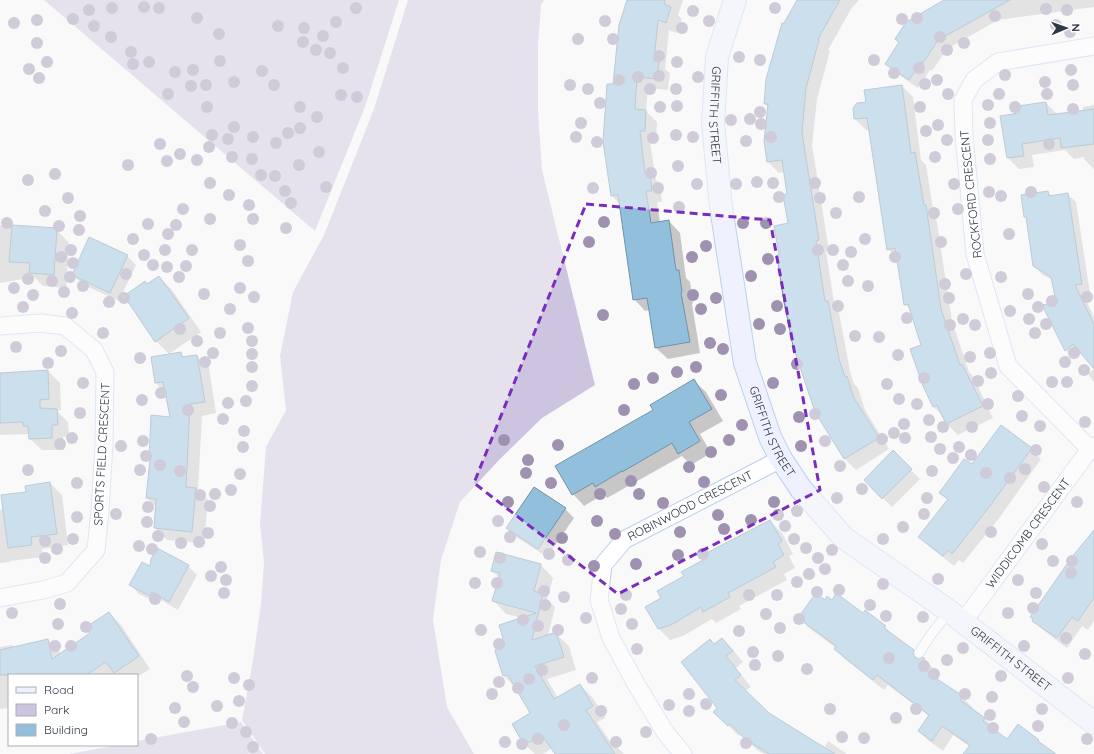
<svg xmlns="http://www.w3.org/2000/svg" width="1094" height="754" viewBox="0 0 1094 754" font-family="Quicksand,sans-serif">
  <rect width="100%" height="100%" fill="#f9f9f9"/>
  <g fill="#cdc5e0">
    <path d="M44,0H399L365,107L315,231Z"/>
    <path d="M408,0H544L541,5L538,46V111L542,170L595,385L542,418L499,460L460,502L441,560L433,620L447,707L474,754H265L242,720L253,660L261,604L264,562L260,523L266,447L286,410L280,356L293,292L324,235L374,109Z"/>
    <path d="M241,722L263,754H69L118,745H137V741Z"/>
  </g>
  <g fill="#0003">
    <path d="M628,0H683L678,15L682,19L677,33L669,30L665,69L670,73L668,90L648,88L646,111L657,122L656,142H650L656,180L660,185L662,202H657L660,223L669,221L680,233L686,278L690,282L693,303L692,304L700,353L668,359L656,348L650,310L645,311L634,299L620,204L612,196L614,85Z"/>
    <path d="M798,0H859L851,9L828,50L830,51L817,99L812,145L829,251H826L835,309L839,313L850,371L854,384L858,388L865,410L889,449L856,470L845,459L816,411L780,256L789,224L788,195L784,172L779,173L768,162L765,141L768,107L765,103L785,25Z"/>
    <path d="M944,0H1094V7L998,20L947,49L932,71L930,70L918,88L895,72L886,64L900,43L896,39L944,1Z"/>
    <path d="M902,86L913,97L921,160L926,165L934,215L936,217L952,321L969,372L973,376L993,418L958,435L947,424L943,416L934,407L924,386L922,346L911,310L905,304L898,259L888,249L870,129L866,130L855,119L867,103Z"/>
    <path d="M1046,103L1057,114L1083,111V107L1094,105V169L1084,159V157L1074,159L1065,150L1032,155L1034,167L1019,169L1008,158L1002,116L1020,114Z"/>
    <path d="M1047,192L1052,196L1067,194L1076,202L1090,293L1083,294L1094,317V368L1082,353L1074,359L1066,350L1053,280L1043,275L1034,266L1027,219L1025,216Z"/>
    <path d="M0,225L56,229L69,243L66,288L43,286L34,277L0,283Z"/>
    <path d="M127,256L136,265L119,301L82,284L73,275Z"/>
    <path d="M159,277L172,290L201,332L169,354L156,341L148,285Z"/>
    <path d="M181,353L185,358L197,356L209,368L216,413L202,416L198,490L208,500L204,543L167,540L155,528L157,507L147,498L151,460L150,459L171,418L167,394L156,383Z"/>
    <path d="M1094,369V382L1088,374Z"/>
    <path d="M48,371L60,383L61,410L57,411L68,422L69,437H63L64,450H42L30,439V434L0,435V374Z"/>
    <path d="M694,381L706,392L723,421L700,434L711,453L691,465L682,456L607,498L604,494L584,506L573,494L654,410Z"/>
    <path d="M1031,449L1041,459L1000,517L963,563L959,560L954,566L930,547L919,537L948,500L941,493L972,465Z"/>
    <path d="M893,452L920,479L892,507L865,480Z"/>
    <path d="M50,483L62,495L68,545L42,549L43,557L10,561V562L0,563V510L4,509L27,493Z"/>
    <path d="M565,509L574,518L547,557L516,537L508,528Z"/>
    <path d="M770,521L782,533L793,554L789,556L795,568L784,574L787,580L739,606L741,609L716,623L712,619L683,636L670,640L658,628L662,598L685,577Z"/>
    <path d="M1094,532V621L1088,630L1082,626L1067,648L1043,630L1033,621Z"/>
    <path d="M541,565L553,578L547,599L555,607L548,636L556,634L569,646L576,670L547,679L558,698L580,685L593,698L605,718L597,722L612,744L613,743L624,754H556L552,748L543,754H535L525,745L513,724L532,714L516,688L504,676L523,618L506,614L494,601L500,578L492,571Z"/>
    <path d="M188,566L197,575L178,610L161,600L159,604L139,594L131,585Z"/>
    <path d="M825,601H832L863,614L866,611L885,627L895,637L913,651L921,659H924L935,670L931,675L962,697L973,708L971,710L984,718L995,729L994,730L1007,741L1054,754H970V747L953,735L943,751L929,741L919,731L929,716L888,685L884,690L846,660L835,649L836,648L809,628L799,617Z"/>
    <path d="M109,613L121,625L150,669L137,677V675H9V708L0,709V647L12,645L15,648L48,640L60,652V655L92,634Z"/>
    <path d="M722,639L733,650L743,662L736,668L751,687L745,691L768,714L824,748L828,741L847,754H764L757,750L741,734L739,736L714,712L718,708L710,640L715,645Z"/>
  </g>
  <g fill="#92bfdb" stroke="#7193a8">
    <path d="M627,0H665L664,4L671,7L666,23L658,20L654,61H659L657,79L637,77L635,109L646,110L645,131H640L645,174L650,173L652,191H646L651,223L669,220L676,270H679L682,292L681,293L690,342L655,348L647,298L633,300L618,195L611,196L603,142L607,84H613L619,25Z"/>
    <path d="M797,0H840L818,39L819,40L806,88L802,133L819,240L816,241L825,301H828L839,359L845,377L847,376L854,398L879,438L844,459L815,412L793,346L784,302L777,255H779L774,226L788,223L783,195L787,194L782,160L767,162L764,141L768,104H764L766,79L782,23H784Z"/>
    <path d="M944,0H1010L938,40L923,63L921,62L909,80L885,64L899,42L895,39L906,22Z"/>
    <path d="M902,85L911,153L915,152L924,205H926L941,309L960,365L962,364L983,406L946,424L937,405L933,407L923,386L910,349L921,345L908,304L904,305L895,248L887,250L867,118L854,119L853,108L857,103L866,102L864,90Z"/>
    <path d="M1046,102L1048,115L1094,109V144L1061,148L1060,138L1022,144L1024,156L1007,158L1000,116L1019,113L1018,106Z"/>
    <path d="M1048,191L1049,196L1068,193L1082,284L1075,285L1094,324V369L1073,344L1065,351L1042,305L1056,302L1051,277L1033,266L1026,217H1024L1021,195Z"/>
    <path d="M12,225L57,228L54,275L29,273L30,263L9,262Z"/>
    <path d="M89,237L128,255L110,293L72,275Z"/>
    <path d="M159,276L189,318L155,342L124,296L145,281L147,284Z"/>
    <path d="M181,352L182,357L197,355L205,402L190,404L186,487L196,488L192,532L154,528L156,499L146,498L150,459H149L151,415L170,417L163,382L155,383L151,357Z"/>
    <path d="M48,370L49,399L40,400V408L57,409L58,425H52V438L29,439L28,426H23V422L0,423V373Z"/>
    <path d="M694,379L712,409L689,422L700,441L678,454L672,443L622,472V471L595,487L593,483L572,495L555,466L653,410L650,405Z"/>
    <path d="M1001,425L1032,448L990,506L952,554L948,550L943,556L918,537L948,499L939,493L964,459L972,464Z"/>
    <path d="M893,450L912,469L882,499L864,480Z"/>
    <path d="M50,482L57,534L31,537L32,545L8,548L1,495L26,492L25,486Z"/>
    <path d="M534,487L566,508L538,549L506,528Z"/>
    <path d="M770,520L782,541L778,544L784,555L773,562L776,567L728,593L730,597L703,612L701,607L671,625L658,629L645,607L661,598L657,591L684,576L681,572L703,560L701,556Z"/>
    <path d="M1094,530V598L1078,621L1072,617L1057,638L1032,621L1033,619L1030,617L1072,557Z"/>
    <path d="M157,548L189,565L169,602L152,592L150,596L129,585L142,562L150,566L151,559Z"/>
    <path d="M496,552L541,564L534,591L543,594L532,640L556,632L564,657L535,666L554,699L580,684L593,706L586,710L615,754H555L542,735L524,745L512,724L530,713L508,675L503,676L495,651L503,638L499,625L536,613L492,601L500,573L491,571Z"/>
    <path d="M816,593L825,600L827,596L832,600L836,593L863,613L865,610L886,626L884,628L914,650L913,653L915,658L919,659L923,657L925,659L920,665L937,679L963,696L960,700L985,718L983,721L1007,739L1018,724L1039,740L1038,741L1056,754H963L970,745L942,726L932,741L918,731L929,715L877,675L873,680L834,649L836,646L798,618Z"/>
    <path d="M109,612L139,656L114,673L106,662L86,675H0V650L48,639L52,659L90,633L86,627Z"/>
    <path d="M722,638L733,651L726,656L741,675L735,680L769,713L835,754H769L745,739L730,724L728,726L713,712L717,708L681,662L710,639L714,644Z"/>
  </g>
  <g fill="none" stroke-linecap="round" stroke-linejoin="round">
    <defs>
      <path id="lane" d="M919,653L930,636L949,611"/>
      <g id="street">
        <path d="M0,326L41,323L65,326L94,350L105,372L104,444L100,511L96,550L67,583L43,590L0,598"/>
        <path d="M1090,449L1008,366L975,254L964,135L963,100L974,80L998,62L1094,46"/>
        <path id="s1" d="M963,622L1090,449L1094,446"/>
        <path id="s2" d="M683,754L665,732L636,684L611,638L599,600L603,565L624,540L781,459"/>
      </g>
      <g id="secondary">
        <path id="s3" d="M735,0L717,57L713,123L721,207L745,363L770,437L781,459L801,489L844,538L949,611L1094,723"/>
      </g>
    </defs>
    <use href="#lane" stroke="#bad0ef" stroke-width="11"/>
    <use href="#street" stroke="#bad0ef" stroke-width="19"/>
    <use href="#secondary" stroke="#bad0ef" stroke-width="24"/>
    <use href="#lane" stroke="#fff" stroke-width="9"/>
    <use href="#street" stroke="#fff" stroke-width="17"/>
    <use href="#secondary" stroke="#eff1fe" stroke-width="22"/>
  </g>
  <g fill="#9e92b0">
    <circle cx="144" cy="7" r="6"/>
    <circle cx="112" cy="8" r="6"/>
    <circle cx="159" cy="8" r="6"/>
    <circle cx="356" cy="8" r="6"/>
    <circle cx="775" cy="8" r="6"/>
    <circle cx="1046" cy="9" r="6"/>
    <circle cx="89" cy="10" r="6"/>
    <circle cx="1067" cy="10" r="6"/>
    <circle cx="693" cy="11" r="6"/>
    <circle cx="995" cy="16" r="6"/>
    <circle cx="197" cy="18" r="6"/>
    <circle cx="917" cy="18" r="6"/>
    <circle cx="73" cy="19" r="6"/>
    <circle cx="902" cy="19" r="6"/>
    <circle cx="37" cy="20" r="6"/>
    <circle cx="605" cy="21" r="6"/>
    <circle cx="709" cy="21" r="6"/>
    <circle cx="336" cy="22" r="6"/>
    <circle cx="14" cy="23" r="6"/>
    <circle cx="1056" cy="25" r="6"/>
    <circle cx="94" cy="26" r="6"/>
    <circle cx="278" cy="26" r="6"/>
    <circle cx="304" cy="28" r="6"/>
    <circle cx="682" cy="28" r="6"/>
    <circle cx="1070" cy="32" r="6"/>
    <circle cx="219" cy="34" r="6"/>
    <circle cx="323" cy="36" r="6"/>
    <circle cx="111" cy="37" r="6"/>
    <circle cx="940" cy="37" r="6"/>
    <circle cx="578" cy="39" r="6"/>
    <circle cx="613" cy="39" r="6"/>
    <circle cx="303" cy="42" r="6"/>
    <circle cx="37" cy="43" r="6"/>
    <circle cx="964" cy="43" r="6"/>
    <circle cx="316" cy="50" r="6"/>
    <circle cx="947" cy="50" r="6"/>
    <circle cx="131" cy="52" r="6"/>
    <circle cx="330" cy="53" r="6"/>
    <circle cx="659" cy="56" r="6"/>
    <circle cx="739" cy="57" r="6"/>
    <circle cx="760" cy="60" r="6"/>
    <circle cx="874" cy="60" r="6"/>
    <circle cx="220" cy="61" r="6"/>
    <circle cx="47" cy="62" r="6"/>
    <circle cx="149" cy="62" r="6"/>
    <circle cx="677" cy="62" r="6"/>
    <circle cx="133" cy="64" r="6"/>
    <circle cx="343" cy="68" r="6"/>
    <circle cx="919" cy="68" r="6"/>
    <circle cx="29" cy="69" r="6"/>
    <circle cx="193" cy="70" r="6"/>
    <circle cx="1071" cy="70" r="6"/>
    <circle cx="262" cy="71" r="6"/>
    <circle cx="175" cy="72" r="6"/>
    <circle cx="894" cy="73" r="6"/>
    <circle cx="1005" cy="75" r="6"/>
    <circle cx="659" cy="76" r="6"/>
    <circle cx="638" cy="77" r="6"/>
    <circle cx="698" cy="77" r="6"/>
    <circle cx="39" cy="78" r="6"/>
    <circle cx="619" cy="80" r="6"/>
    <circle cx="937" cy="80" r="6"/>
    <circle cx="234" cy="82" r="6"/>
    <circle cx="1045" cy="82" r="6"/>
    <circle cx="925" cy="84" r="6"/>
    <circle cx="206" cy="85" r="6"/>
    <circle cx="274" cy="85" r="6"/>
    <circle cx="570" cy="85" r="6"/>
    <circle cx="1073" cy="85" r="6"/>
    <circle cx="191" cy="86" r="6"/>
    <circle cx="588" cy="89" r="6"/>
    <circle cx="650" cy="89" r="6"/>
    <circle cx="676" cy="89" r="6"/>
    <circle cx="168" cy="94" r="6"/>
    <circle cx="948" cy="94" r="6"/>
    <circle cx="999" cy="94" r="6"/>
    <circle cx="1047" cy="94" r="6"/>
    <circle cx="341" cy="95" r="6"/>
    <circle cx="357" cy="97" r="6"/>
    <circle cx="600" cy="103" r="6"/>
    <circle cx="988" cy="105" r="6"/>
    <circle cx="677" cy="106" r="6"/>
    <circle cx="207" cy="107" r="6"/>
    <circle cx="300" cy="107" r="6"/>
    <circle cx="660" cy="107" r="6"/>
    <circle cx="920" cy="107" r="6"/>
    <circle cx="1015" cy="107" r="6"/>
    <circle cx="1073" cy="109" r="6"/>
    <circle cx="760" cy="112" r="6"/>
    <circle cx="317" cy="117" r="6"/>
    <circle cx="750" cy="119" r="6"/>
    <circle cx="731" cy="120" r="6"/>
    <circle cx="581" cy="123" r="6"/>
    <circle cx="990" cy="123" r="6"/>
    <circle cx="761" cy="124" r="6"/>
    <circle cx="938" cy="125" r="6"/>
    <circle cx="234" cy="127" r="6"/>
    <circle cx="300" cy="128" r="6"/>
    <circle cx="926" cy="131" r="6"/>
    <circle cx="288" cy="133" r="6"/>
    <circle cx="212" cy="135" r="6"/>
    <circle cx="676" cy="135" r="6"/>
    <circle cx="253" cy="137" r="6"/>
    <circle cx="576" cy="137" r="6"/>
    <circle cx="693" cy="137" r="6"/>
    <circle cx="771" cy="137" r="6"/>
    <circle cx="653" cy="138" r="6"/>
    <circle cx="228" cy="139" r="6"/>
    <circle cx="947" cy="140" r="6"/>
    <circle cx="988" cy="140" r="6"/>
    <circle cx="746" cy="141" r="6"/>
    <circle cx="597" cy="142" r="6"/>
    <circle cx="276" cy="143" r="6"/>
    <circle cx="160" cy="144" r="6"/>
    <circle cx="1049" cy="144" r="6"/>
    <circle cx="209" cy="147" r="6"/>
    <circle cx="319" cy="152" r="6"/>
    <circle cx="180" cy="154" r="6"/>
    <circle cx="232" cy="157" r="6"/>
    <circle cx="935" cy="157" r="6"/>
    <circle cx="252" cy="159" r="6"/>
    <circle cx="990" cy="159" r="6"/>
    <circle cx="197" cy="160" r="6"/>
    <circle cx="167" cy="161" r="6"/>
    <circle cx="128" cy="165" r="6"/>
    <circle cx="299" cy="165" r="6"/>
    <circle cx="678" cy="166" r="6"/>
    <circle cx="651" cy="173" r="6"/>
    <circle cx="55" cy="174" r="6"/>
    <circle cx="261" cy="175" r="6"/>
    <circle cx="275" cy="176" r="6"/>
    <circle cx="28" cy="180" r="6"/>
    <circle cx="757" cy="182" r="6"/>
    <circle cx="210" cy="183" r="6"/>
    <circle cx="773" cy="183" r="6"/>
    <circle cx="815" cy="183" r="6"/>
    <circle cx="697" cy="184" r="6"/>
    <circle cx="736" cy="184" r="6"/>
    <circle cx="954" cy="184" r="6"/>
    <circle cx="326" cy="187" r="6"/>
    <circle cx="593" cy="188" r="6"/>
    <circle cx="658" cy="188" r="6"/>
    <circle cx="285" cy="191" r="6"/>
    <circle cx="989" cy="192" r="6"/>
    <circle cx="1031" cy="192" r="6"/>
    <circle cx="229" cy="195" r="6"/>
    <circle cx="1001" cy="196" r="6"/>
    <circle cx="779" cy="197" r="6"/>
    <circle cx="859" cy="197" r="6"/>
    <circle cx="68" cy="198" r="6"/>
    <circle cx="820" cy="198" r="6"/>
    <circle cx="291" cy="203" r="6"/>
    <circle cx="249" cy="205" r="6"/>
    <circle cx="679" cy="207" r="6"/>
    <circle cx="183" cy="209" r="6"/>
    <circle cx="958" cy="209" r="6"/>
    <circle cx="45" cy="211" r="6"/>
    <circle cx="836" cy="213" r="6"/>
    <circle cx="934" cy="213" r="6"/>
    <circle cx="80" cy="216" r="6"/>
    <circle cx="210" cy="219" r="6"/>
    <circle cx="253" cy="219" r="6"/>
    <circle cx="604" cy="222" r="6"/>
    <circle cx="7" cy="223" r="6"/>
    <circle cx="743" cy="223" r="6"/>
    <circle cx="766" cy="223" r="6"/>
    <circle cx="148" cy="224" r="6"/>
    <circle cx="176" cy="225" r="6"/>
    <circle cx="59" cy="226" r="6"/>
    <circle cx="286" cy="228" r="6"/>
    <circle cx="79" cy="230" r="6"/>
    <circle cx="168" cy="234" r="6"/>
    <circle cx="1009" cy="234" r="6"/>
    <circle cx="133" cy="239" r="6"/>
    <circle cx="865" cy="239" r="6"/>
    <circle cx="589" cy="242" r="6"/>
    <circle cx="941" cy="242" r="6"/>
    <circle cx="240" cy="245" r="6"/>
    <circle cx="706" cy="246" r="6"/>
    <circle cx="71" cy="250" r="6"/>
    <circle cx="165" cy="250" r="6"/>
    <circle cx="192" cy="250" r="6"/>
    <circle cx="818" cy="250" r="6"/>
    <circle cx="833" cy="250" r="6"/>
    <circle cx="851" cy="252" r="6"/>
    <circle cx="144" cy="255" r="6"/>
    <circle cx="61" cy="257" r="6"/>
    <circle cx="692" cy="257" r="6"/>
    <circle cx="895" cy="257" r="6"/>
    <circle cx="768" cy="259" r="6"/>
    <circle cx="248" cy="261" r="6"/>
    <circle cx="73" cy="263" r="6"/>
    <circle cx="153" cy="265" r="6"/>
    <circle cx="843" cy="265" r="6"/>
    <circle cx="186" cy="266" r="6"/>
    <circle cx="167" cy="267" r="6"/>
    <circle cx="126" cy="274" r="6"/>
    <circle cx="966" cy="274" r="6"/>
    <circle cx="751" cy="276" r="6"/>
    <circle cx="70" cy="277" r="6"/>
    <circle cx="179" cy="277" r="6"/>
    <circle cx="1001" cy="277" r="6"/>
    <circle cx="28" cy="279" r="6"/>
    <circle cx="52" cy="281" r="6"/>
    <circle cx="848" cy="281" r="6"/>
    <circle cx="945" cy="284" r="6"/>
    <circle cx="83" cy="286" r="6"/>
    <circle cx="868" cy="286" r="6"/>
    <circle cx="14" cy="288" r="6"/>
    <circle cx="240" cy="288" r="6"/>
    <circle cx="64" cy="292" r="6"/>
    <circle cx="204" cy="294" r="6"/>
    <circle cx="1028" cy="294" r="6"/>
    <circle cx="33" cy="295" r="6"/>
    <circle cx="693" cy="295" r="6"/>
    <circle cx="254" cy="297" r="6"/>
    <circle cx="1087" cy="297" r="6"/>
    <circle cx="124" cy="298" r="6"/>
    <circle cx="716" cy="298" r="6"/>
    <circle cx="949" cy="298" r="6"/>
    <circle cx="1052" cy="301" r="6"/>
    <circle cx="109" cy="302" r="6"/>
    <circle cx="777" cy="306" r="6"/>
    <circle cx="838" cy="306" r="6"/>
    <circle cx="23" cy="307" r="6"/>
    <circle cx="1038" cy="307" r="6"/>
    <circle cx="230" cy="309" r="6"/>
    <circle cx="701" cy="309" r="6"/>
    <circle cx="1010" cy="311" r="6"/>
    <circle cx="72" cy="313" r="6"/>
    <circle cx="603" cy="315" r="6"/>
    <circle cx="907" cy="318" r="6"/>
    <circle cx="963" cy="319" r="6"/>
    <circle cx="1029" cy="319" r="6"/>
    <circle cx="759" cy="324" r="6"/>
    <circle cx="1046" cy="324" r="6"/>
    <circle cx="950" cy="325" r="6"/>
    <circle cx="975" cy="325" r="6"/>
    <circle cx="248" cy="328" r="6"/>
    <circle cx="180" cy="329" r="6"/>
    <circle cx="780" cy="329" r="6"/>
    <circle cx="103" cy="333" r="6"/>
    <circle cx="220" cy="333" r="6"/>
    <circle cx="1035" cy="333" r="6"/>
    <circle cx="855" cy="336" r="6"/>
    <circle cx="879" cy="337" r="6"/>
    <circle cx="197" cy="341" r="6"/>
    <circle cx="252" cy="341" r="6"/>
    <circle cx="710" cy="343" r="6"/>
    <circle cx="16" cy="347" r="6"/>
    <circle cx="723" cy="349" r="6"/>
    <circle cx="61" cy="351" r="6"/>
    <circle cx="213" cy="353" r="6"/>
    <circle cx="990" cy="353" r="6"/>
    <circle cx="1074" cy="353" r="6"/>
    <circle cx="252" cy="354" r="6"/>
    <circle cx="898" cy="355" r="6"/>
    <circle cx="970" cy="357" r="6"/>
    <circle cx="140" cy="358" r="6"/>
    <circle cx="205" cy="362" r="6"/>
    <circle cx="1065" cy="362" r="6"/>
    <circle cx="48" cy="363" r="6"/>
    <circle cx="797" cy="364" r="6"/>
    <circle cx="252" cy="367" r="6"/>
    <circle cx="696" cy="367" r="6"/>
    <circle cx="1084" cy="370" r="6"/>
    <circle cx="677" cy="372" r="6"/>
    <circle cx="991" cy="373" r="6"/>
    <circle cx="653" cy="378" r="6"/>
    <circle cx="924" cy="378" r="6"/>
    <circle cx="978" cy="381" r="6"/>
    <circle cx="1052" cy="382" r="6"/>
    <circle cx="1067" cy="382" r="6"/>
    <circle cx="83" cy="383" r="6"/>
    <circle cx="773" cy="383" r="6"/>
    <circle cx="634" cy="384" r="6"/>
    <circle cx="887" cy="384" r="6"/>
    <circle cx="252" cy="386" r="6"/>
    <circle cx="161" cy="393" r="6"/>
    <circle cx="721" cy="395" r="6"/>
    <circle cx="1018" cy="396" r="6"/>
    <circle cx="899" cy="399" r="6"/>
    <circle cx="142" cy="400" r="6"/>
    <circle cx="246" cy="401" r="6"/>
    <circle cx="228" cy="403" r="6"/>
    <circle cx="917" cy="404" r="6"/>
    <circle cx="988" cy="404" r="6"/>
    <circle cx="188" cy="410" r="6"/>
    <circle cx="624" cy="410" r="6"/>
    <circle cx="80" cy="413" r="6"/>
    <circle cx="815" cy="414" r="6"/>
    <circle cx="1022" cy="416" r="6"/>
    <circle cx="799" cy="417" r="6"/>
    <circle cx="223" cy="419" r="6"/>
    <circle cx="929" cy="420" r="6"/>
    <circle cx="1085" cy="422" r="6"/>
    <circle cx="904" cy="424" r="6"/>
    <circle cx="742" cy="425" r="6"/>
    <circle cx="1040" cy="426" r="6"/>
    <circle cx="943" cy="427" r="6"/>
    <circle cx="972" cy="427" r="6"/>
    <circle cx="244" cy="431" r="6"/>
    <circle cx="894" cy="433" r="6"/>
    <circle cx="931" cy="437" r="6"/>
    <circle cx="72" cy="438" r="6"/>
    <circle cx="905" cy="438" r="6"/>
    <circle cx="882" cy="439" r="6"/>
    <circle cx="504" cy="440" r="6"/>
    <circle cx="729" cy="440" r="6"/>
    <circle cx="143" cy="441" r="6"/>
    <circle cx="825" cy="441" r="6"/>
    <circle cx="60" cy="444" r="6"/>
    <circle cx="558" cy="445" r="6"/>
    <circle cx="121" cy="446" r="6"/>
    <circle cx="801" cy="446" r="6"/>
    <circle cx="243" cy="447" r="6"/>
    <circle cx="959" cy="447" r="6"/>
    <circle cx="940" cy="449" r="6"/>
    <circle cx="1036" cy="450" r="6"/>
    <circle cx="711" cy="452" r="6"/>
    <circle cx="971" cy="455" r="6"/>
    <circle cx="146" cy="456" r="6"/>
    <circle cx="953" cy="458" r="6"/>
    <circle cx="528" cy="460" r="6"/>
    <circle cx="160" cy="465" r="6"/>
    <circle cx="840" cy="466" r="6"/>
    <circle cx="689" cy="467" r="6"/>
    <circle cx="1025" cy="469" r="6"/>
    <circle cx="28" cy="470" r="6"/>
    <circle cx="140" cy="470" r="6"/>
    <circle cx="180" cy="471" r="6"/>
    <circle cx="932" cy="471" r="6"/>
    <circle cx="526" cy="473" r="6"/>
    <circle cx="986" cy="473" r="6"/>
    <circle cx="240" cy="474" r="6"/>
    <circle cx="1010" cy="478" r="6"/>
    <circle cx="631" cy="481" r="6"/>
    <circle cx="704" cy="482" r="6"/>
    <circle cx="77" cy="483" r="6"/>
    <circle cx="551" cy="483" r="6"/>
    <circle cx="1044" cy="487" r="6"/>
    <circle cx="862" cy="489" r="6"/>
    <circle cx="231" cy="490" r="6"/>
    <circle cx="215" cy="494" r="6"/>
    <circle cx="600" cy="494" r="6"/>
    <circle cx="639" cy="494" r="6"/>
    <circle cx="200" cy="495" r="6"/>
    <circle cx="837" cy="498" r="6"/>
    <circle cx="927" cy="498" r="6"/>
    <circle cx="508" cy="502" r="6"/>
    <circle cx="774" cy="502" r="6"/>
    <circle cx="1077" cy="502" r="6"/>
    <circle cx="663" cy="503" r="6"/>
    <circle cx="210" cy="506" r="6"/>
    <circle cx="148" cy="507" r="6"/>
    <circle cx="797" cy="511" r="6"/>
    <circle cx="116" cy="514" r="6"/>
    <circle cx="924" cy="514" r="6"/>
    <circle cx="718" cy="515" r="6"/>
    <circle cx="778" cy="515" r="6"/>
    <circle cx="77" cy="517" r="6"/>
    <circle cx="751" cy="520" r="6"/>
    <circle cx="498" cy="521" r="6"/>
    <circle cx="597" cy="521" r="6"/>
    <circle cx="147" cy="522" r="6"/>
    <circle cx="785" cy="526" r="6"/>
    <circle cx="903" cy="527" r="6"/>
    <circle cx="724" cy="529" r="6"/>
    <circle cx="680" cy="532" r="6"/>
    <circle cx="991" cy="532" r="6"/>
    <circle cx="208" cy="533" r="6"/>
    <circle cx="615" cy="534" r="6"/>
    <circle cx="158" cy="536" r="6"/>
    <circle cx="510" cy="537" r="6"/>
    <circle cx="562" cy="538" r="6"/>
    <circle cx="73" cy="539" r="6"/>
    <circle cx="794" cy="539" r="6"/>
    <circle cx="883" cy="539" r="6"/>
    <circle cx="45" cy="541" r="6"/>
    <circle cx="199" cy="542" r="6"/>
    <circle cx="181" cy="543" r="6"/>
    <circle cx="1042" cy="544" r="6"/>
    <circle cx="139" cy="546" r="6"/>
    <circle cx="806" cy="548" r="6"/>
    <circle cx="57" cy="549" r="6"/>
    <circle cx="152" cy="549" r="6"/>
    <circle cx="832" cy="550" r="6"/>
    <circle cx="480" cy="552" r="6"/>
    <circle cx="549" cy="554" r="6"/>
    <circle cx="703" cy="554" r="6"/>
    <circle cx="678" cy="555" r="6"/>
    <circle cx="45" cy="558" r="6"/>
    <circle cx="500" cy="558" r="6"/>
    <circle cx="818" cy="558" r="6"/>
    <circle cx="568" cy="560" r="6"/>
    <circle cx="1053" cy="561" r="6"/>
    <circle cx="1072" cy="561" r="6"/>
    <circle cx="636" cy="564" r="6"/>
    <circle cx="594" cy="566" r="6"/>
    <circle cx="221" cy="567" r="6"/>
    <circle cx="825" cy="569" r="6"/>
    <circle cx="1071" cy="573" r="6"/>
    <circle cx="809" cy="574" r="6"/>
    <circle cx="211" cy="576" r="6"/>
    <circle cx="938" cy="579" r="6"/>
    <circle cx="226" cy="580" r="6"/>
    <circle cx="1018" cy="580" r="6"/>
    <circle cx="797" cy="582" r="6"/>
    <circle cx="475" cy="583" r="6"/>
    <circle cx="497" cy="583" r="6"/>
    <circle cx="883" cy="584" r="6"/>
    <circle cx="839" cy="590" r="6"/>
    <circle cx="544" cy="591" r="6"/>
    <circle cx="817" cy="592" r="6"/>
    <circle cx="224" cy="593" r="6"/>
    <circle cx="1036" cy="593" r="6"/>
    <circle cx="626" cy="595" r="6"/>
    <circle cx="749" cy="595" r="6"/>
    <circle cx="777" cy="595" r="6"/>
    <circle cx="564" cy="597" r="6"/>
    <circle cx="155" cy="599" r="6"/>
    <circle cx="60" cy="604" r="6"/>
    <circle cx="545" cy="605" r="6"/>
    <circle cx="870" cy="605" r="6"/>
    <circle cx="1033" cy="608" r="6"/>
    <circle cx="621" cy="609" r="6"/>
    <circle cx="12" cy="613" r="6"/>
    <circle cx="1008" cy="613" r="6"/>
    <circle cx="766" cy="614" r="6"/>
    <circle cx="886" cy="616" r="6"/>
    <circle cx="923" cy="617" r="6"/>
    <circle cx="586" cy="618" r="6"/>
    <circle cx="799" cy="619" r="6"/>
    <circle cx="523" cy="620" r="6"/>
    <circle cx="58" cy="624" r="6"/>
    <circle cx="632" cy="624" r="6"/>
    <circle cx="538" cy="626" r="6"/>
    <circle cx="86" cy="627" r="6"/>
    <circle cx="780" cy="628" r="6"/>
    <circle cx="481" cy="630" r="6"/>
    <circle cx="558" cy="630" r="6"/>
    <circle cx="739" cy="631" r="6"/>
    <circle cx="1066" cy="638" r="6"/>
    <circle cx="499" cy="644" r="6"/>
    <circle cx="55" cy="646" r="6"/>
    <circle cx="71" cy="646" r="6"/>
    <circle cx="1024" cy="646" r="6"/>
    <circle cx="963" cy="648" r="6"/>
    <circle cx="637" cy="649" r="6"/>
    <circle cx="753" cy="652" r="6"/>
    <circle cx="1085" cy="654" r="6"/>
    <circle cx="778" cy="656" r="6"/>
    <circle cx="889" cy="658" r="6"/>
    <circle cx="947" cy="660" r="6"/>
    <circle cx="755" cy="665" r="6"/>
    <circle cx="924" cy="666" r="6"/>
    <circle cx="807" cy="669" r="6"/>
    <circle cx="542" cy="670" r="6"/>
    <circle cx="934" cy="674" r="6"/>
    <circle cx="187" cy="676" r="6"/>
    <circle cx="1001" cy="676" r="6"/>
    <circle cx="234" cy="678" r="6"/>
    <circle cx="592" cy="678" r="6"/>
    <circle cx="1068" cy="678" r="6"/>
    <circle cx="529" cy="679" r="6"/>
    <circle cx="499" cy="682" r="6"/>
    <circle cx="249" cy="685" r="6"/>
    <circle cx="193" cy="687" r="6"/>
    <circle cx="518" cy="688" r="6"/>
    <circle cx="492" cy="694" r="6"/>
    <circle cx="689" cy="694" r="6"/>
    <circle cx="965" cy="694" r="6"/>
    <circle cx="992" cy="697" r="6"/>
    <circle cx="239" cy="701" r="6"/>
    <circle cx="706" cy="704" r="6"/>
    <circle cx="669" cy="705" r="6"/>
    <circle cx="217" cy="706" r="6"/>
    <circle cx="175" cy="708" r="6"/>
    <circle cx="830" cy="709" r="6"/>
    <circle cx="916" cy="709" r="6"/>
    <circle cx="1042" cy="709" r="6"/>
    <circle cx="601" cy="711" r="6"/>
    <circle cx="689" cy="711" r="6"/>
    <circle cx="990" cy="715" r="6"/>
    <circle cx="896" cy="718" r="6"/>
    <circle cx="184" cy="722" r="6"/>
    <circle cx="232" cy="723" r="6"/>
    <circle cx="564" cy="725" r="6"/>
    <circle cx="1038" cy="726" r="6"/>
    <circle cx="993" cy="728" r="6"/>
    <circle cx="246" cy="732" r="6"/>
    <circle cx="646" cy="732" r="6"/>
    <circle cx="842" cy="737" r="6"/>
    <circle cx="864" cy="738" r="6"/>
    <circle cx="151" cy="739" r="6"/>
    <circle cx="538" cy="739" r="6"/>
    <circle cx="1087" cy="739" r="6"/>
    <circle cx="505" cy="742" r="6"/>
    <circle cx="616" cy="742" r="6"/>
    <circle cx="746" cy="743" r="6"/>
    <circle cx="522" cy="744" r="6"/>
    <circle cx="253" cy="747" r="6"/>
  </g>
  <path d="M0 0H1094V754H0ZM586,204L770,220L820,490L618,594L474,483Z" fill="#f9f9f9" fill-opacity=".55" fill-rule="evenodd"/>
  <path fill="none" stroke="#7b2cbf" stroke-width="3" stroke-dasharray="8 5" stroke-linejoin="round" d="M586,204L770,220L820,490L618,594L474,483Z"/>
  <g text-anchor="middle" stroke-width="4" stroke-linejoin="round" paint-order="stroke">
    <g font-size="12" fill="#2f3844" stroke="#fff">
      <text dy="4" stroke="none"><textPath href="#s3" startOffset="118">GRIFFITH STREET</textPath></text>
      <text transform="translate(971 194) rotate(-96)" y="4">ROCKFORD CRESCENT</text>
      <text dy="4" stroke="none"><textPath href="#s3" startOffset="442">GRIFFITH STREET</textPath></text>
      <text transform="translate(102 454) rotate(-87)" y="4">SPORTS FIELD CRESCENT</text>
      <text dy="4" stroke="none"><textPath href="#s2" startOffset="319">ROBINWOOD CRESCENT</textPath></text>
      <text dy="4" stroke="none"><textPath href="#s1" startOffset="110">WIDDICOMB CRESCENT</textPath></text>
      <text dy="4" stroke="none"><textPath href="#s3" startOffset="778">GRIFFITH STREET</textPath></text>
    </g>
  </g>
  <rect x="8" y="674" width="130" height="72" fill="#ffffff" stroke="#acafb4"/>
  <rect x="16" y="687" width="20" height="6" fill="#eff1fe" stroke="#acafb4"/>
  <text x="44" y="694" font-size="12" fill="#2f3844">Road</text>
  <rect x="16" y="704" width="20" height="12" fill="#cdc5e0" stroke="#acafb4"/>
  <text x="44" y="714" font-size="12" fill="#2f3844">Park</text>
  <rect x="16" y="724" width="20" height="12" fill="#92bfdb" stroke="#acafb4"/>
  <text x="44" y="734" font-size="12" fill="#2f3844">Building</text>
  <g transform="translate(1066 28) rotate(88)" stroke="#ffffff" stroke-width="3" paint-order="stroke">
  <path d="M0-3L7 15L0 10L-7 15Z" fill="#2f3844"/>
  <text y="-6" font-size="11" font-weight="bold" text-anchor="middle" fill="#2f3844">N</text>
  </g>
</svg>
